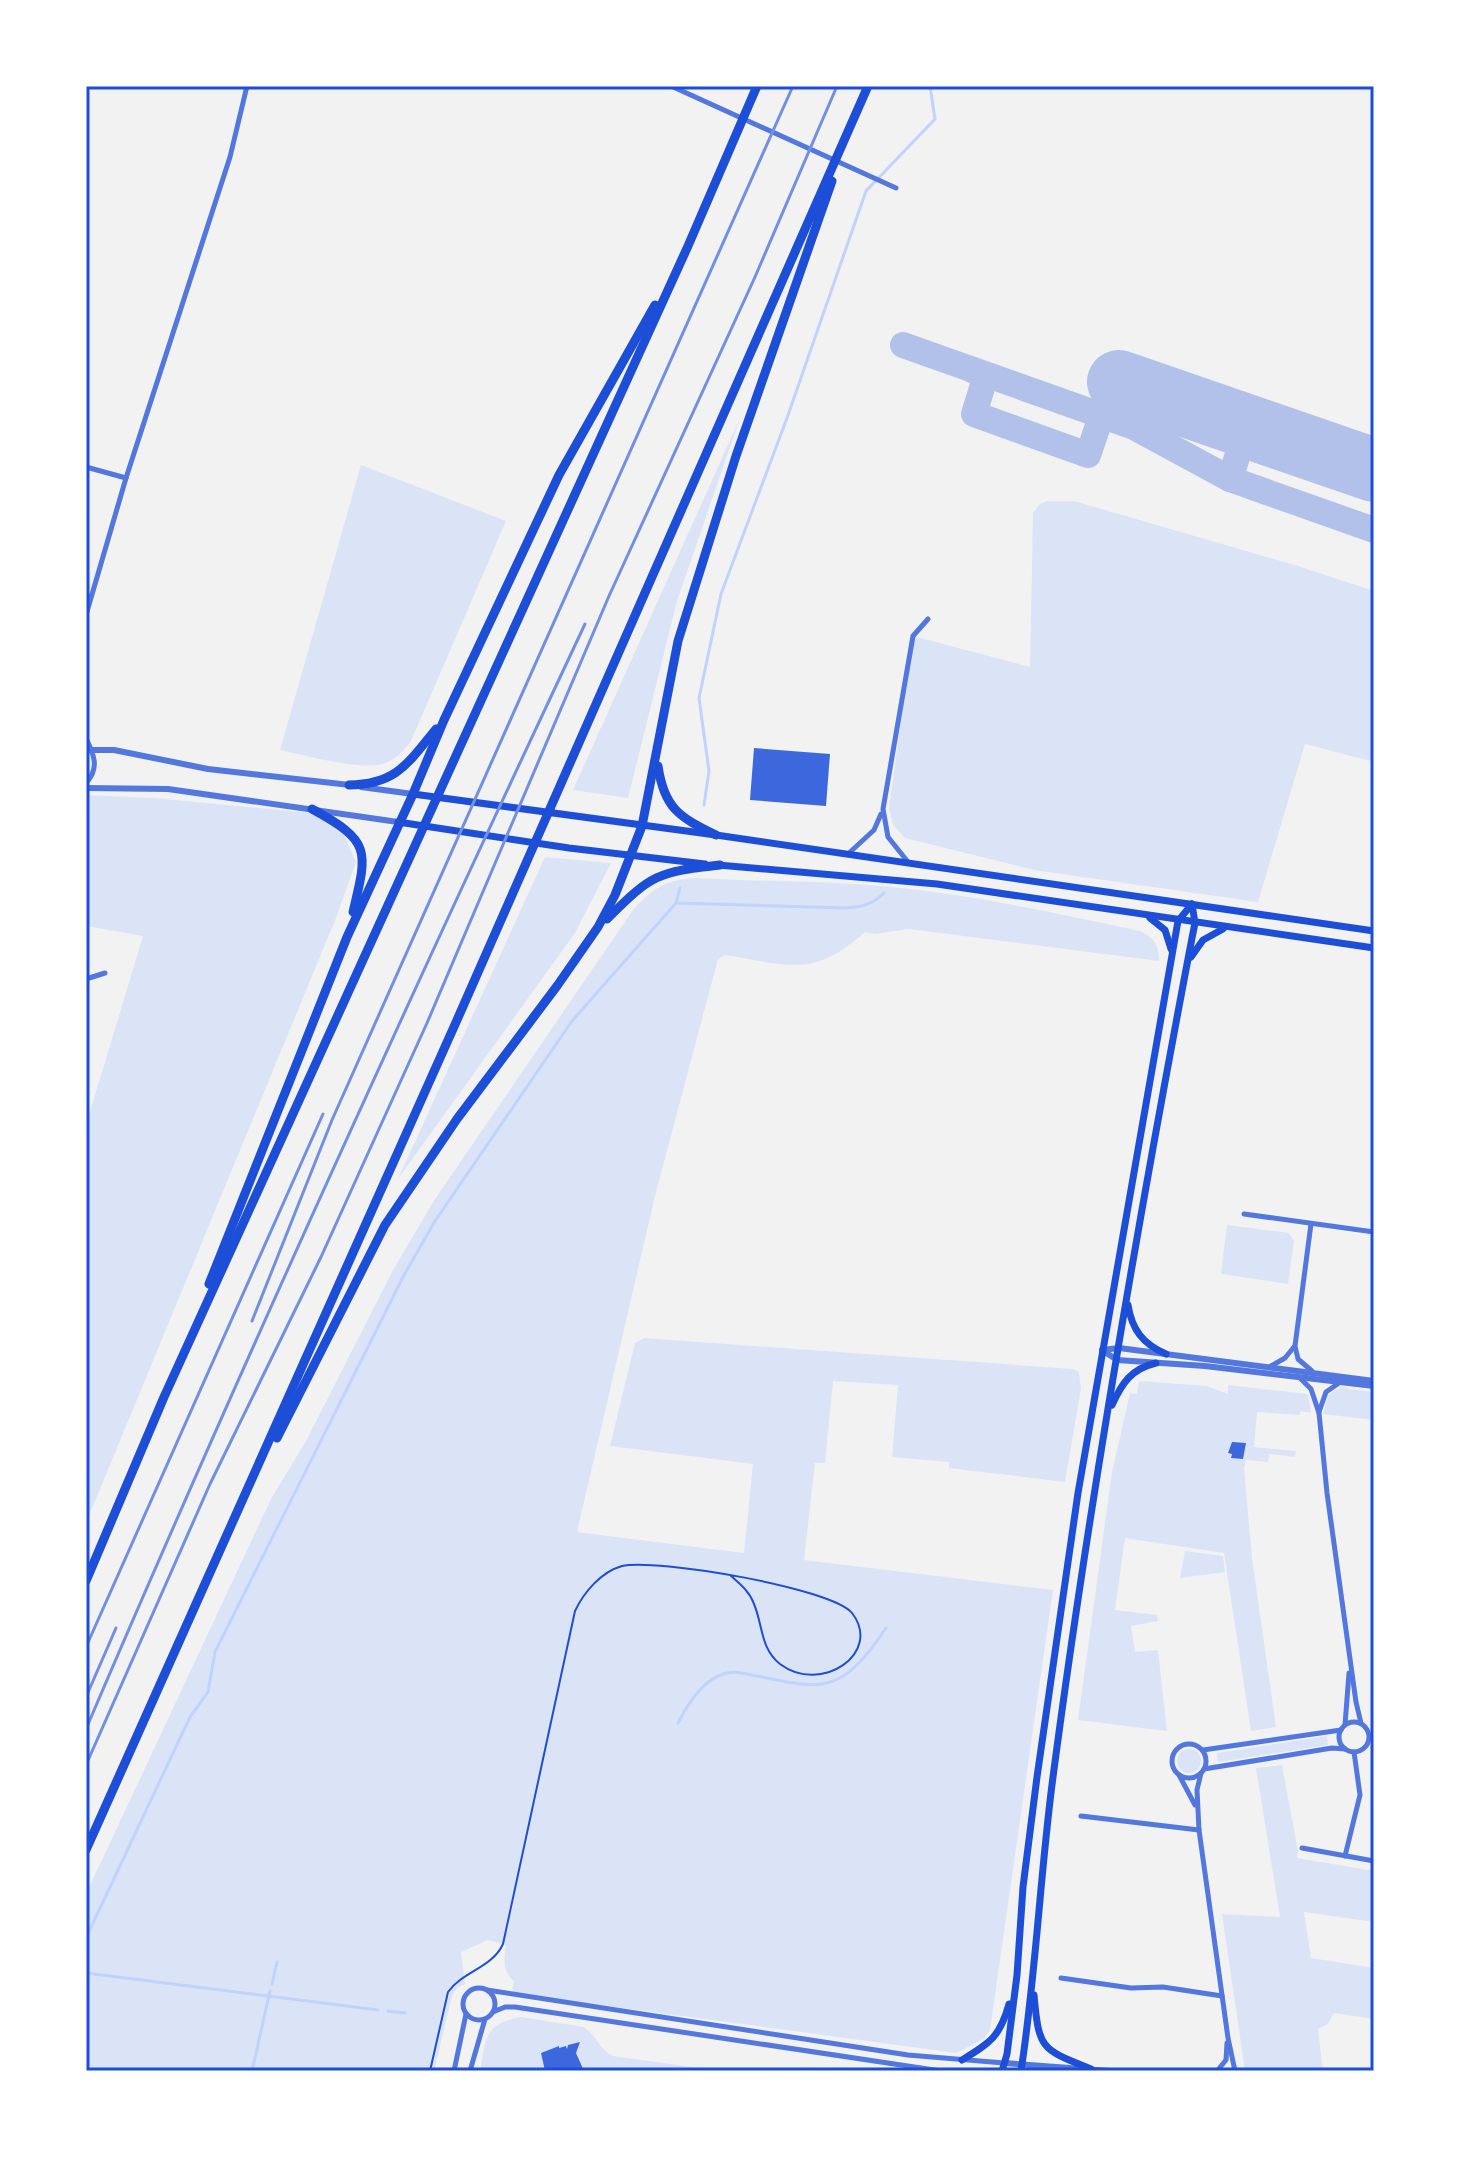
<svg xmlns="http://www.w3.org/2000/svg" width="1460" height="2157" viewBox="0 0 1460 2157" font-family="'Roboto Condensed',sans-serif">
  <rect width="100%" height="100%" fill="#f2f2f2"/>
  <g fill="#dbe4f7">
    <path d="M740,418L677,601L628,798L573,790Z"/>
    <path d="M361,465L506,521L411,741C405,749 398,757 388,762C366,773 305,755 280,750Z"/>
    <path d="M1047,501H1074L1298,566L1374,591V762L1305,744L1258,902L1034,870L905,838L893,825L889,808L913,636L1030,667L1033,513L1040,504Z"/>
    <path d="M86,795L154,798L310,813L343,832L356,862L336,918L86,1523V1125L143,936L86,926Z"/>
    <path d="M545,857L611,863L575,933L398,1179Z"/>
    <path d="M695,878C749,881 802,881 855,884C951,890 1047,911 1140,931C1155,938 1159,945 1159,961L909,929L875,934L865,932C812,979 790,965 725,955L718,959L655,1196L577,1532L744,1553L753,1464L610,1446L635,1343L644,1338L1073,1369L1079,1372L1081,1389L1065,1482L949,1468V1462L892,1457L898,1385L833,1381L825,1463H815L804,1560L1053,1590L990,2030L984,2039L956,2053L512,1993L514,1981C502,1972 504,1958 506,1945L488,1940L461,1952L465,1984L457,1988L452,1996L434,2071H86V1894L271,1499L306,1441L393,1270L435,1199L633,910C653,888 665,880 695,878Z"/>
    <path d="M1227,1225L1289,1233L1294,1241L1288,1284L1221,1274Z"/>
    <path d="M1139,1381L1207,1386L1228,1394V1385L1308,1394L1311,1413L1300,1411V1415L1257,1412L1254,1447L1296,1451L1295,1457L1269,1454L1268,1462L1246,1460L1244,1468L1252,1558L1276,1727L1251,1731L1224,1553L1125,1538L1115,1610L1157,1615L1158,1621L1131,1626L1135,1652L1158,1650L1167,1731L1078,1720L1112,1472L1130,1393L1137,1394Z"/>
    <path d="M1342,1386L1349,1389L1374,1392V1420L1323,1414L1328,1395Z"/>
    <path d="M1185,1551L1223,1556L1225,1572L1180,1578Z"/>
    <path d="M1327,1736L1328,1745L1218,1762L1217,1753Z"/>
    <circle cx="1189" cy="1761" r="12"/>
    <path d="M1282,1765L1298,1851L1297,1858L1374,1871V1922L1304,1912L1311,1958L1374,1968V2019L1334,2013L1328,2024L1318,2029L1323,2071H1245L1222,1914L1280,1917L1256,1768Z"/>
    <path d="M521,2017L584,2027C597,2036 598,2048 613,2056L721,2071H480C486,2039 484,2023 521,2017Z"/>
  </g>
  <g fill="none" stroke-linecap="round" stroke-linejoin="round">
    <g stroke="#bfd3fe" stroke-width="3">
      <path d="M704,805L709,771L699,698L721,594L787,418L866,191L935,119L930,86"/>
      <path d="M676,903L845,908C861,907 872,905 884,893"/>
      <path d="M678,1723C690,1700 707,1673 735,1672C815,1685 834,1706 886,1628"/>
      <path d="M86,1938L190,1717L208,1692L215,1652L404,1275L435,1221L572,1021L676,903L680,888"/>
      <path d="M86,1973L378,2010"/>
      <path d="M272,1984L277,1962"/>
      <path d="M388,2011L405,2013"/>
      <path d="M252,2071L270,1991"/>
    </g>
    <g stroke="#b2c1ea" stroke-width="26">
      <path d="M903,345L1134,427L1230,479L1374,530"/>
      <path d="M972,370L986,375L974,414L1088,455L1105,405L1119,382"/>
      <path d="M1230,479L1247,426"/>
    </g>
    <path stroke="#b2c1ea" stroke-width="64" d="M1119,382L1374,470"/>
  </g>
  <g fill="#3d67dc">
    <path d="M754,748L830,754L826,806L750,800Z"/>
    <path d="M1232,1442L1246,1443L1243,1459L1231,1458L1232,1454L1228,1453Z"/>
    <path d="M580,2042L576,2053L584,2071H545L541,2053L559,2046V2048L566,2046L567,2049L568,2045Z"/>
  </g>
  <g fill="none" stroke-linecap="round" stroke-linejoin="round">
    <path stroke="#1d4ed8" stroke-width="2" d="M430,2071L448,1992C463,1971 492,1968 503,1944L575,1611C584,1592 601,1572 622,1566C655,1558 832,1588 852,1613C883,1653 821,1695 780,1664C760,1648 763,1625 754,1604C750,1592 740,1584 731,1576"/>
    <g stroke="#5277de" stroke-width="5">
      <path d="M671,86L896,188"/>
      <path d="M86,467L126,478"/>
      <path d="M86,615L126,478L230,157L247,86"/>
      <path d="M86,738C94,755 100,768 86,783"/>
      <path d="M848,854L874,830L881,814"/>
      <path d="M908,862L888,837L883,809L913,636L928,619"/>
      <path d="M86,979L105,973"/>
      <path d="M1244,1214L1374,1232"/>
      <path d="M1311,1224L1295,1346L1298,1359L1312,1371"/>
      <path d="M1271,1366L1285,1358L1294,1347"/>
      <path d="M1300,1378L1311,1389L1319,1413L1327,1493L1356,1702L1361,1723"/>
      <path d="M1319,1412L1326,1392L1339,1383"/>
      <circle cx="1354" cy="1737" r="15"/>
      <path d="M1345,1725L1349,1673"/>
      <circle cx="1189" cy="1761" r="17"/>
      <path d="M1203,1750L1341,1730"/>
      <path d="M1204,1769L1332,1748L1345,1749"/>
      <path d="M1201,1773L1197,1790L1199,1830L1228,2038L1235,2071"/>
      <path d="M1179,1775L1195,1805"/>
      <path d="M1081,1816L1199,1830"/>
      <path d="M1302,1848L1374,1861"/>
      <path d="M1345,1856L1360,1795L1354,1752"/>
      <path d="M1061,1978L1131,1988L1163,1987L1222,1996"/>
      <circle cx="479" cy="2004" r="16"/>
      <path d="M487,1990L908,2055L1004,2063"/>
      <path d="M493,2012L505,2007H515L941,2071"/>
      <path d="M454,2071L466,2014"/>
      <path d="M470,2071L485,2019"/>
      <path d="M1217,2071L1226,2060L1227,2043"/>
    </g>
    <g stroke="#5277de" stroke-width="6">
      <path d="M86,750H114L208,769L350,785"/>
      <path d="M361,787L413,794"/>
      <path d="M86,788L168,789L398,822"/>
      <path d="M1102,1350L1117,1360L1205,1366L1374,1386"/>
      <path d="M1102,1350L1119,1348L1374,1381"/>
      <path d="M1004,2063L1110,2071"/>
    </g>
    <g stroke="#1d4ed8" stroke-width="7">
      <path d="M413,794L716,835L1374,931"/>
      <path d="M398,822L569,848L705,864"/>
      <path d="M718,865L937,884L1374,948"/>
      <path d="M1150,918L1165,930L1171,949"/>
      <path d="M1191,957L1203,940L1223,929"/>
      <path d="M1128,1305C1132,1330 1143,1344 1166,1354"/>
      <path d="M1112,1405C1122,1383 1131,1369 1156,1363"/>
      <path d="M1034,1995C1039,2050 1041,2049 1091,2069"/>
      <path d="M962,2060C990,2043 1000,2037 1009,2004"/>
      <path d="M1002,2071L1007,2054L1017,1975L1023,1887L1037,1777L1078,1493L1178,921L1192,904"/>
      <path d="M1021,2071C1036,1974 1040,1875 1053,1777C1090,1496 1139,1216 1192,938L1195,923L1192,904"/>
    </g>
    <g stroke="#1d4ed8" stroke-width="9">
      <path d="M658,766C664,808 679,817 716,835"/>
      <path d="M349,785C397,784 408,763 436,729"/>
      <path d="M312,809C371,841 368,850 353,912"/>
      <path d="M607,919C652,874 657,872 720,865"/>
      <path d="M209,1284L347,937L413,794L444,720L559,475L655,305"/>
      <path d="M277,1438L385,1225L457,1119L557,986L598,927L615,895L642,826L678,641L736,456L832,181"/>
      <path d="M86,1581L164,1397L688,246L757,86"/>
      <path d="M86,1850L457,1020L868,86"/>
    </g>
    <g stroke="#7290e2" stroke-width="3">
      <path d="M252,1321L332,1120L793,86"/>
      <path d="M86,1647L323,1114"/>
      <path d="M86,1697L116,1628"/>
      <path d="M86,1729C245,1357 413,990 585,624"/>
      <path d="M86,1765L210,1484L321,1257L427,1023L609,596L755,277L837,86"/>
    </g>
  </g>
  <rect width="1460" height="2157" fill="none" stroke="#ffffff" stroke-width="176"/>
  <rect x="88" y="88" width="1284" height="1981" fill="none" stroke="#1d4ed8" stroke-width="3"/>
</svg>
